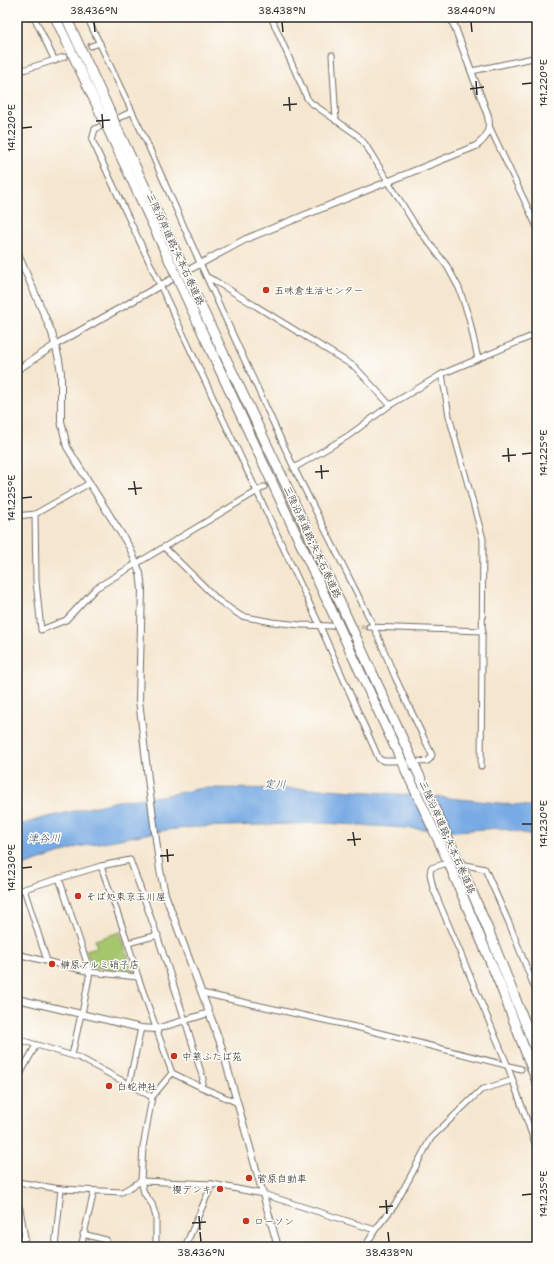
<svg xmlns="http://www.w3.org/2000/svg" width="554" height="1264" viewBox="0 0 554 1264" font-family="'Shantell Sans','Klee One',sans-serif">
  <rect width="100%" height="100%" fill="#fdfcf7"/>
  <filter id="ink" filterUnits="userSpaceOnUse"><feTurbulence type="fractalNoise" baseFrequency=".025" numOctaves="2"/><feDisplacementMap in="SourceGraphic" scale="8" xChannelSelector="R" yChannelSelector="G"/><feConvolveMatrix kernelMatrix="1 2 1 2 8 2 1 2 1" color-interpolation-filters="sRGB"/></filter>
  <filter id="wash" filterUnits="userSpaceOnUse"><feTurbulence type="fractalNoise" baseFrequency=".012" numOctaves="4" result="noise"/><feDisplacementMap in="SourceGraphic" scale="16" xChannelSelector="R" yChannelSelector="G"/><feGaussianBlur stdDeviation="0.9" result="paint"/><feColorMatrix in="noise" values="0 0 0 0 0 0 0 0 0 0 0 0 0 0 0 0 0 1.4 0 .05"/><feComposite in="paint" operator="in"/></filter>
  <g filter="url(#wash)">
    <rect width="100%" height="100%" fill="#f5e6cf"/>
    <path fill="#a6c66e" stroke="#68784c" d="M120,932L135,976L92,967L86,950L97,947L95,940Z"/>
    <path fill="#78aae4" stroke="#526a88" d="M203,788L327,789L440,797L537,807V836L499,828L455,831L324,823L196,827L167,830L78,847L17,868V826L39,819L118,801L162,796Z"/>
  </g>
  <g filter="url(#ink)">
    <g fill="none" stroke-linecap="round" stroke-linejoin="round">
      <g stroke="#cdc1ae" stroke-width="5" stroke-dasharray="5 2.5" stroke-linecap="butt">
        <path d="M264,487L294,468"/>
        <path d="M338,626L369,627"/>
      </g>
      <defs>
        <g id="minor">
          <path d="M34,17L55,61"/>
          <path d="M87,17L147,143L200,263L294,468L374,627L395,677L432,755C430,761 426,763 420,761"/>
          <path d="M271,17L307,98L310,102L357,135L365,144L414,223L447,266L459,288L469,318L478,359"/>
          <path d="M91,46L100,43"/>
          <path d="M332,55L336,121"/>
          <path d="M472,71L533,58L537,56"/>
          <path d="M17,72L64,57"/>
          <path d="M131,112L95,129L92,140L320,626L379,759L384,761H396"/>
          <path d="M490,128L537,227"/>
          <path d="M207,277L215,281L355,367L390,405"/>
          <path d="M442,374L449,416L483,539L481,766"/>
          <path d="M294,468L348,436L390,405L442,374L537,334"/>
          <path d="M35,514L36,581L41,630L66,620L96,588L264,487"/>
          <path d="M17,516L35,514L90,483"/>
          <path d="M164,547L218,600L241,616L272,622L301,625L331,626"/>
          <path d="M369,627L483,631"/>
          <path d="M444,864L431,868L430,874L433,888L507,1064L537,1149"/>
          <path d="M466,865L485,869L509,923L537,994"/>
          <path d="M101,866L128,943L138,977L172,1073L201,1087L238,1103"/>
          <path d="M59,878L90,972L82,1014"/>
          <path d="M24,889L47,961"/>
          <path d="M17,891L101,866L130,860C157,932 181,1005 203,1079L201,1087"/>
          <path d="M128,943L158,935"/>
          <path d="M17,954L90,972L138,977"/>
          <path d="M202,993L360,1028L521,1069"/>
          <path d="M17,1039L80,1058L152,1097"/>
          <path d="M72,1055L81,1014"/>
          <path d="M17,1080L36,1045"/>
          <path d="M129,1084L141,1028"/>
          <path d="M17,1182L61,1189L122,1192L141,1181L212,1184L263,1194L375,1230"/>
          <path d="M17,1209H20L25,1238L17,1239"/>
          <path d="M83,1234L106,1240L105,1247"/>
          <path d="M55,1247L61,1189"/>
          <path d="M81,1247L94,1191"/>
          <path d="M156,1247V1217L152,1204L144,1193L141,1181L143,1147L152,1097L172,1073"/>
          <path d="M185,1247L212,1184"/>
          <path d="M365,1247L375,1230L395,1205L431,1138L481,1090L513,1080"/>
        </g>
        <g id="tertiary">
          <path d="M17,252L52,333L59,360L61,373V421L67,447L130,548L140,573L142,590L139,700L149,787L160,870L165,894L221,1045L278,1247"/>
          <path d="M17,370L55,345L161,285L246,239L476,146C487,138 491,130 488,116L451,17"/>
          <path d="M17,999L141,1028L156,1029L209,1013"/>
        </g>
        <g id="motorway">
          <path d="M55,17L101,114"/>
          <path d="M66,17L109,110"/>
          <path d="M116,126L182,265"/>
          <path d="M108,129L173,268"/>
          <path d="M189,281L288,489L459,862L487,927L537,1053"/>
          <path d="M180,284L448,861L501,987L537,1082"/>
        </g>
      </defs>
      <use href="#minor" stroke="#726c64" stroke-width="7"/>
      <use href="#tertiary" stroke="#726c64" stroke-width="8"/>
      <use href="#motorway" stroke="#726c64" stroke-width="11"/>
      <use href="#minor" stroke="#fff" stroke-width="5"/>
      <use href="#tertiary" stroke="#fff" stroke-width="6"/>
      <use href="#motorway" stroke="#fff" stroke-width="9"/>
      <defs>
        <g id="motorway-bridge">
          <path d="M109,110L116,126"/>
          <path d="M101,114L108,129"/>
          <path d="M182,265L189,281"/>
          <path d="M173,268L180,284"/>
        </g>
      </defs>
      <use href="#motorway-bridge" stroke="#726c64" stroke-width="11" stroke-linecap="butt"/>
      <use href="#motorway-bridge" stroke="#fff" stroke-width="9"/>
    </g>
  </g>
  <path fill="none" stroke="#2b2b2b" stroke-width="1.5" d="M94,22L95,32M282,22L283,32M471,22L472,32M476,81L477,95M522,84L532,83M470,89L484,87M289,97L290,111M283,105L297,104M102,114L103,128M96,121L110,120M22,128L32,127M508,448L509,462M522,454L532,453M502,456L516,455M321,465L322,479M315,472L329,471M134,481L136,495M128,489L142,488M22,498L32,497M522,824H532M353,832L355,846M347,840L361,839M167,849L168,862M160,856L174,855M22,868L32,867M522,1195L532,1194M386,1200L387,1214M379,1207L393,1206M199,1216L200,1230M192,1223L206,1222M200,1232L201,1242M388,1232L389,1242"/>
  <g fill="#c8321e" stroke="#fdfcf7" stroke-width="1.5">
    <circle cx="266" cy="290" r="4"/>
    <circle cx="78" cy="896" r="4"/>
    <circle cx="52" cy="964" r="4"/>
    <circle cx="174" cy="1056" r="4"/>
    <circle cx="109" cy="1086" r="4"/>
    <circle cx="249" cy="1178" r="4"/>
    <circle cx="220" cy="1189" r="4"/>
    <circle cx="246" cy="1221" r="4"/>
  </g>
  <g text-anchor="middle" stroke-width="3" stroke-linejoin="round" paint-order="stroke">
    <g font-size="10" fill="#2b2b2b" stroke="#fdfcf7">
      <text transform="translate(176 249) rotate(65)" y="4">三陸沿岸道路;矢本石巻道路</text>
      <text transform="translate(313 542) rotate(65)" y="4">三陸沿岸道路;矢本石巻道路</text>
      <text transform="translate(448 837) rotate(66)" y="4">三陸沿岸道路;矢本石巻道路</text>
    </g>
    <g font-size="10" fill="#2b2b2b" stroke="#fdfcf7" text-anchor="start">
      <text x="274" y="294">五味倉生活センター</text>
      <text x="86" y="900">そば処東京玉川屋</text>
      <text x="60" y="968">榊原アルミ硝子店</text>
      <text x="182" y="1060">中華ふたば苑</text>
      <text x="117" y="1090">白蛇神社</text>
      <text x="257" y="1182">菅原自動車</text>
      <text x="212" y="1193" text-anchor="end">櫻デンキ</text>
      <text x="254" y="1225">ローソン</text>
    </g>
    <g font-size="11" font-style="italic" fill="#46576c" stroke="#fdfcf7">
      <text transform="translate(275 784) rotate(1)" y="4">定川</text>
      <text x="44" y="842">津谷川</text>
    </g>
  </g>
  <rect width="554" height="1264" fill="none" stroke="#fdfcf7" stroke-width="44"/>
  <rect x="22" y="22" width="510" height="1220" fill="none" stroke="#2b2b2b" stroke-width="1.5"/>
  <g font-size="10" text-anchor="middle" fill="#2b2b2b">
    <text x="94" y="14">38.436°N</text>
    <text x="282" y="14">38.438°N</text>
    <text x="471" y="14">38.440°N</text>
    <text transform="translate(543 83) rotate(-90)" y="4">141.220°E</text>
    <text transform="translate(11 128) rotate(-90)" y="4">141.220°E</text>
    <text transform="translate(543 453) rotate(-90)" y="4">141.225°E</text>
    <text transform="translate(11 498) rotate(-90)" y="4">141.225°E</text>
    <text transform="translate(543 824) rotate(-90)" y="4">141.230°E</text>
    <text transform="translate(11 868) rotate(-90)" y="4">141.230°E</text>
    <text transform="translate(543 1194) rotate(-90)" y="4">141.235°E</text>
    <text x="201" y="1256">38.436°N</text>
    <text x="389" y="1256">38.438°N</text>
  </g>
</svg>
